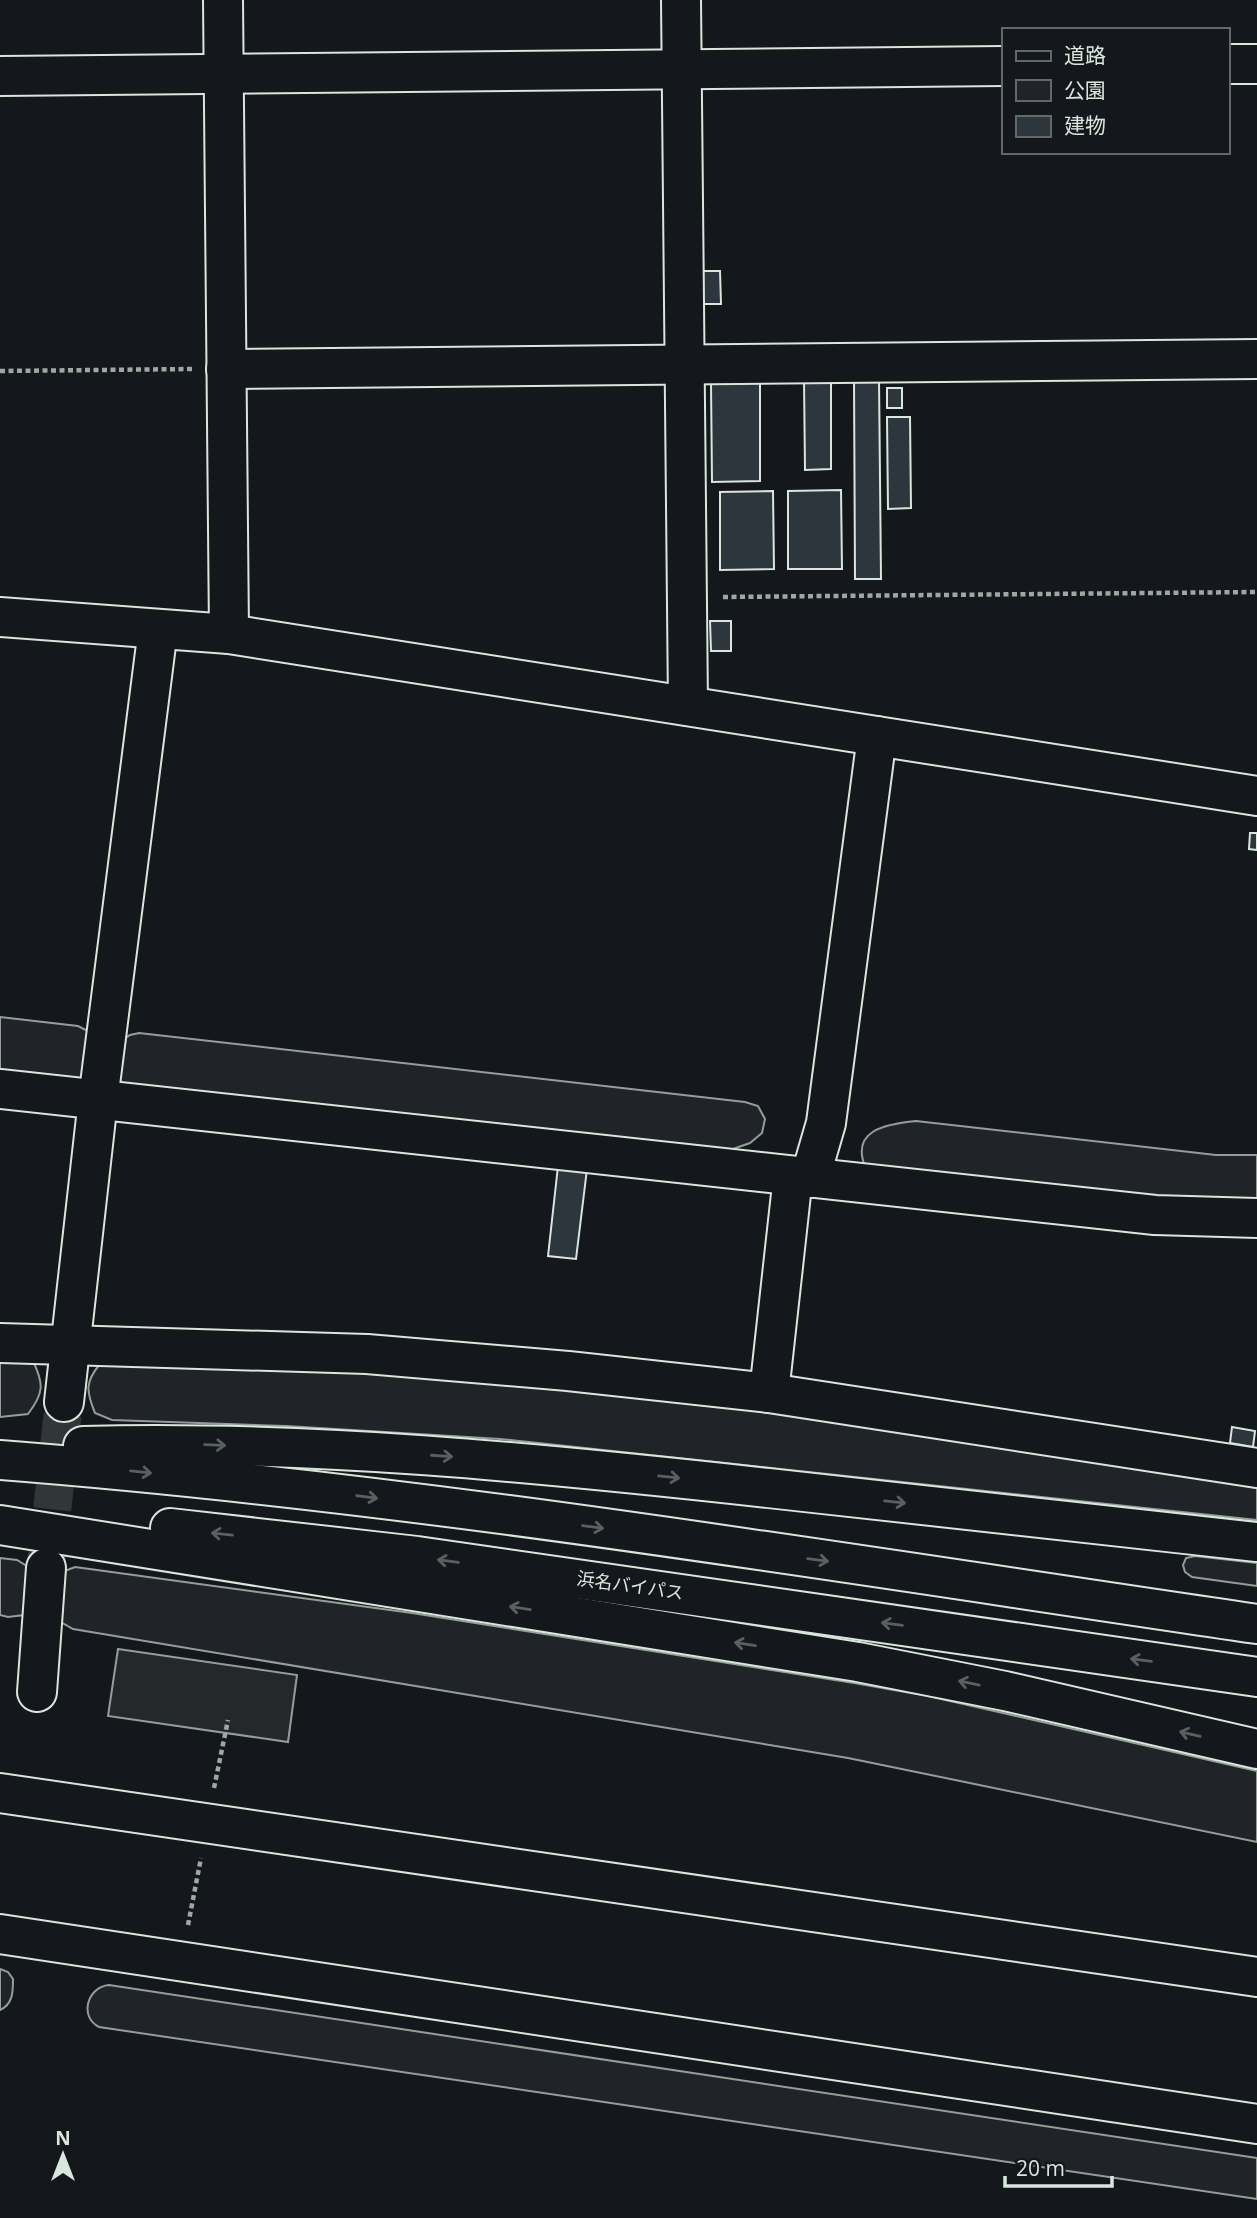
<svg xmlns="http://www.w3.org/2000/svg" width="1257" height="2218" viewBox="0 0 1257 2218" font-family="'Open Sans','Noto Sans JP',sans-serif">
  <rect width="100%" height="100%" fill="#14181c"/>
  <g fill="#202428" stroke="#939e99" stroke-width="2">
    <path d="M0,1017L78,1026L88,1031L93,1039L80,1084L0,1079Z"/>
    <path d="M139,1033L745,1102L758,1106L765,1119L762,1133L750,1143L730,1150L120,1089L113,1070L121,1041L130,1035Z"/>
    <path d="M916,1121L1216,1155H1257V1208L866,1169C849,1130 886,1124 916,1121Z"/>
    <path d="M0,1356L33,1361C44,1384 44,1393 28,1414L0,1417Z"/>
    <path d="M100,1364L366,1367L767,1406L1257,1482V1520L500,1439L286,1426L112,1420L95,1413C86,1391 85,1382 100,1364Z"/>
    <path d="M1195,1556L1257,1563V1586L1192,1577L1185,1572L1183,1565L1186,1558Z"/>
    <path d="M0,1558L17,1560L30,1568L24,1615L8,1617L0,1615Z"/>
    <path d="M75,1567L412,1613L854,1683L928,1696L1257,1771V1842L848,1758L73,1629L59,1621L62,1572Z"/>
    <path d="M0,1969L8,1972L13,1979C13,1992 13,2004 0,2010Z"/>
    <path d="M109,1985L1257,2158V2199L99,2027C79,2017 87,1987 109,1985Z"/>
  </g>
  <path fill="#24282b" stroke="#939e99" stroke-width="2" d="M118,1649L297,1675L288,1742L108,1716Z"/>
  <g fill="#2c363c" stroke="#d8e6dc" stroke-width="2">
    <path d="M699,271H720L721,304H699Z"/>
    <path d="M854,378H879L881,579H855Z"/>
    <path d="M804,379H831V469L805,470Z"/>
    <path d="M711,383H760V481L712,482Z"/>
    <rect x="887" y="388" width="15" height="20"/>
    <path d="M887,417H910L911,508L888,509Z"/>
    <path d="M841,490L842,569H788V491Z"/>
    <path d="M773,491L774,569L720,570V492Z"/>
    <path d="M710,621H731V651H711Z"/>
    <path d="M1250,833H1257V850L1249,849Z"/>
    <path d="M558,1166L587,1169L576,1259L548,1256Z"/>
    <path d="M1232,1427L1255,1431L1253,1447L1230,1443Z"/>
  </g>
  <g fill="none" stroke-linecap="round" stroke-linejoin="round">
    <path stroke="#313739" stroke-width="38" stroke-dasharray="38 19" stroke-linecap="butt" d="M46,1566L64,1402"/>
    <defs>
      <g id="minor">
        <path d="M223,0L229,634"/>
        <path d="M681,0L688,706"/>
        <path d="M1227,64H1257"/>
        <path d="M0,76L1003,66"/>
        <path d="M226,369L1257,359"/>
        <path d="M0,617L229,634L1257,796"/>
        <path d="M0,1089L1155,1215L1257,1218"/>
        <path d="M810,1178L826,1123L877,736"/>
        <path d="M0,1343L367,1354L568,1371L769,1393L1257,1468"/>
        <path d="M769,1393L793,1176"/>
        <path d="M64,1402L98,1100L158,629"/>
        <path d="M37,1692L46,1568"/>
        <path d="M0,1793L1257,1977"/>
        <path d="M0,1934L1257,2124"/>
      </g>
      <g id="highway">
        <path d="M83,1446C312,1440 540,1463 768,1488C931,1506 1094,1524 1257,1542"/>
        <path d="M0,1460C421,1493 839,1563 1257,1624"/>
        <path d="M0,1525L858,1662L1005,1691L1257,1749"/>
        <path d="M170,1528L417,1556L1257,1677"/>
      </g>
    </defs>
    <use href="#minor" stroke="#d8e6dc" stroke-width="42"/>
    <use href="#highway" stroke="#d8e6dc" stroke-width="42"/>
    <g stroke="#9da8a2" stroke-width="4.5" stroke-dasharray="5 3.5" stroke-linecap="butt">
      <path d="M0,371L192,369"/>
      <path d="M723,597L1257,592"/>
      <path d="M214,1788L228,1720"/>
      <path d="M188,1925L201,1858"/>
    </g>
    <use href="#minor" stroke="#14181c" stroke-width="38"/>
    <use href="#highway" stroke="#14181c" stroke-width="38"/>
  </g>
  <defs><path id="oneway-shaft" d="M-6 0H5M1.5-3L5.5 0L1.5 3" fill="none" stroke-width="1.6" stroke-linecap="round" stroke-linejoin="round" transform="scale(1.75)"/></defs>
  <g stroke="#59605f">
    <use href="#oneway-shaft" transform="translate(215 1445) rotate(2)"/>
    <use href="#oneway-shaft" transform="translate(442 1456) rotate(4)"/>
    <use href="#oneway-shaft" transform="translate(141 1472) rotate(6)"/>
    <use href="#oneway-shaft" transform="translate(669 1477) rotate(6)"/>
    <use href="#oneway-shaft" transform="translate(367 1497) rotate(7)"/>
    <use href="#oneway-shaft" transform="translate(895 1502) rotate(6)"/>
    <use href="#oneway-shaft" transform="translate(593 1527) rotate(8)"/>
    <use href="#oneway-shaft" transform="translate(222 1534) rotate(-174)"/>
    <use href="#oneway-shaft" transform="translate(818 1560) rotate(8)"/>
    <use href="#oneway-shaft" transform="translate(448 1561) rotate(-172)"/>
    <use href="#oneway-shaft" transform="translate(520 1608) rotate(-171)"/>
    <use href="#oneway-shaft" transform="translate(892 1624) rotate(-172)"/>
    <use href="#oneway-shaft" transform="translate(745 1644) rotate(-171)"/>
    <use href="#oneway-shaft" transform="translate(1141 1660) rotate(-172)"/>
    <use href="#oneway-shaft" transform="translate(969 1683) rotate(-168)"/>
    <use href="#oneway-shaft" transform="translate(1190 1734) rotate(-167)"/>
  </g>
  <g text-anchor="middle" stroke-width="5" stroke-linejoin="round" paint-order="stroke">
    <g font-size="18" fill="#d8e6dc" stroke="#14181c">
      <text transform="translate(630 1586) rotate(8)" y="6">浜名バイパス</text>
    </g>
  </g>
  <rect x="1002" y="28" width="228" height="126" fill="#14181c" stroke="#626a69" stroke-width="2"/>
  <rect x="1016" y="51" width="35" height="10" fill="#14181c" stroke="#626a69" stroke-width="2"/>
  <text x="1064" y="63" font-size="21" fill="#d8e6dc">道路</text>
  <rect x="1016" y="80" width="35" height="21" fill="#202428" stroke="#626a69" stroke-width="2"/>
  <text x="1064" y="98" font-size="21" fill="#d8e6dc">公園</text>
  <rect x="1016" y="116" width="35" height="21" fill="#2c363c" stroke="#626a69" stroke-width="2"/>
  <text x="1064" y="133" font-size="21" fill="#d8e6dc">建物</text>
  <g transform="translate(63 2155)" stroke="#14181c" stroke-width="5" paint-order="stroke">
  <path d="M0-5L12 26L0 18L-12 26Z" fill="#d8e6dc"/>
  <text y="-10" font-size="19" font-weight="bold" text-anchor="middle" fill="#d8e6dc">N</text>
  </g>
  <path d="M1005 2176v10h107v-10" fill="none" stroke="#d8e6dc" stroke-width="3.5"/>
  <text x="1016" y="2176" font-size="21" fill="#d8e6dc" stroke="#14181c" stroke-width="5" paint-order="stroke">20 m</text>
</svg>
